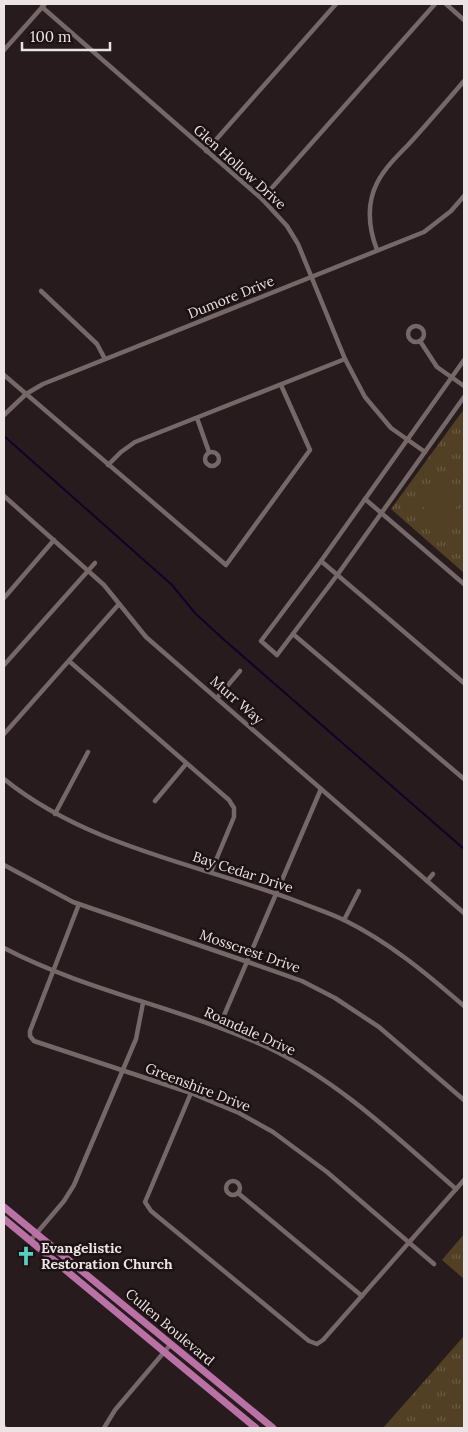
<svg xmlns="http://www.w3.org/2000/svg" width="468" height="1432" viewBox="0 0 468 1432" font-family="Lora,serif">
  <defs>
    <pattern id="grass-tufts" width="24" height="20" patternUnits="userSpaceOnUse" patternTransform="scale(1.25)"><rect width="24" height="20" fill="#514024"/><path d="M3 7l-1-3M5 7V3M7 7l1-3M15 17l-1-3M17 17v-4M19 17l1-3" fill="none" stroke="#6a5b44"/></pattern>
  </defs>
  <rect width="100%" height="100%" fill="#271b1d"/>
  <g fill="url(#grass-tufts)">
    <path d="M464,409V573L391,509Z"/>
    <path d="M464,1234V1279L442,1260Z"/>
    <path d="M464,1336V1428H383Z"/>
  </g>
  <path fill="#514024" d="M436,481L462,499L436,535L423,526L432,513L419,504Z"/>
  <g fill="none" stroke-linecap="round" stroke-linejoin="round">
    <path stroke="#140129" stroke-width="2" d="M4,436L172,585L195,613L222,638L464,849"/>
    <g stroke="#766769" stroke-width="4.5">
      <path d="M446,4L464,20"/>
      <path d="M42,7L262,199L287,226L298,244L345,359L365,397L391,428L425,452"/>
      <path d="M4,50L45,4"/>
      <path d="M206,151L336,4"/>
      <path d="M262,199L435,4"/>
      <path d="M377,250C369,229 366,205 377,183C384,169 397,156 408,145C427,124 445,103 464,81"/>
      <path d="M41,291L97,344L105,359"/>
      <circle cx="416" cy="334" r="8"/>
      <path d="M420,341L437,367L464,386"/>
      <path d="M464,360L321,561L261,641L277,655L338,574L464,397"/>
      <path d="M4,375L226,565L310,450L281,385"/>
      <path d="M4,415L26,394L43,384L424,232L451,211L464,196"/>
      <path d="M197,418L209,452"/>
      <circle cx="212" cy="459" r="7"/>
      <path d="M108,465L121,452L135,442L345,359"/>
      <path d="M4,496L104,585L146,637L464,913"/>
      <path d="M365,499L464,584"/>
      <path d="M321,561L464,683"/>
      <path d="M4,598L54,540"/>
      <path d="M293,634L464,779"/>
      <path d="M69,661L229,800L234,808V817L211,872"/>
      <path d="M4,665L95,563"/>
      <path d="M217,698L240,671"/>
      <path d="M4,734L119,604"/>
      <path d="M4,779C88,847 199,864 299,902C314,908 330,913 344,920C389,942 427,974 464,1006"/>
      <path d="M155,801L186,764"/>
      <path d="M55,814L88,752"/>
      <path d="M4,865L73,902L248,962L302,981L335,998L379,1027L464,1100"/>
      <path d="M427,881L433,874"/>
      <path d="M79,904L30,1031V1036L34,1041L191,1093L239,1113L273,1132L327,1172L434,1264"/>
      <path d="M344,920L359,891"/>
      <path d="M4,948C88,992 183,1008 269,1048C340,1082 397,1138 456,1189"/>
      <path d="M219,1027L321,789"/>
      <path d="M191,1093L145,1202L151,1211L309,1341L317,1344L323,1340L464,1180"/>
      <circle cx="233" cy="1188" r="7"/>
      <path d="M238,1193L362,1296"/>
      <path d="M30,1241L64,1201L74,1185L136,1039L143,1003"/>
      <path d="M4,1427L5,1428"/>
      <path d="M104,1428L115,1410L171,1344"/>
    </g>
    <g stroke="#b971a6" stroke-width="7">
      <path d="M4,1207L273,1428"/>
      <path d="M4,1219L256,1428"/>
    </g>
  </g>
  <defs>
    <symbol id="church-bare" viewBox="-9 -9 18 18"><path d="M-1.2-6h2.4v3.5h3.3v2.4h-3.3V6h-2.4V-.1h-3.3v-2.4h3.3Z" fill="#59cebe" stroke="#1d1213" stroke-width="2.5" paint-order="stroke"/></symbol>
  </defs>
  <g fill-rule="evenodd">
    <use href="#church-bare" x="12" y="1242" width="28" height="28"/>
  </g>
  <g text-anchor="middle" stroke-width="5" stroke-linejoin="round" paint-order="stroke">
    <g font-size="14" fill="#ece3e4" stroke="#1d1213">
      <text transform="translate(240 167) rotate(42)" y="5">Glen Hollow Drive</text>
      <text transform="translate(231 297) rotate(-22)" y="5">Dumore Drive</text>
      <text transform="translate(237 700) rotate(41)" y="5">Murr Way</text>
      <text transform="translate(243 872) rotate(18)" y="5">Bay Cedar Drive</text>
      <text transform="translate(250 951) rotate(19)" y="5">Mosscrest Drive</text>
      <text transform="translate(250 1031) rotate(24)" y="5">Roandale Drive</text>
      <text transform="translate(198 1087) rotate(21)" y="5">Greenshire Drive</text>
      <text transform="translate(170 1327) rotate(40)" y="5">Cullen Boulevard</text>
    </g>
    <g font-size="14" font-weight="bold" fill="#ece3e4" stroke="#1d1213" text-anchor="start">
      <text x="41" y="1253">Evangelistic<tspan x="41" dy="16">Restoration Church</tspan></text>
    </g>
  </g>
  <rect width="468" height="1432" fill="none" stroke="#ece3e4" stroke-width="10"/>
  <path d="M22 42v8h88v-8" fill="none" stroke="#ece3e4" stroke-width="2.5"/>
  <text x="30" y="42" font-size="15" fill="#ece3e4" stroke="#1d1213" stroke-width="4" paint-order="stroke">100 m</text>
</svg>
